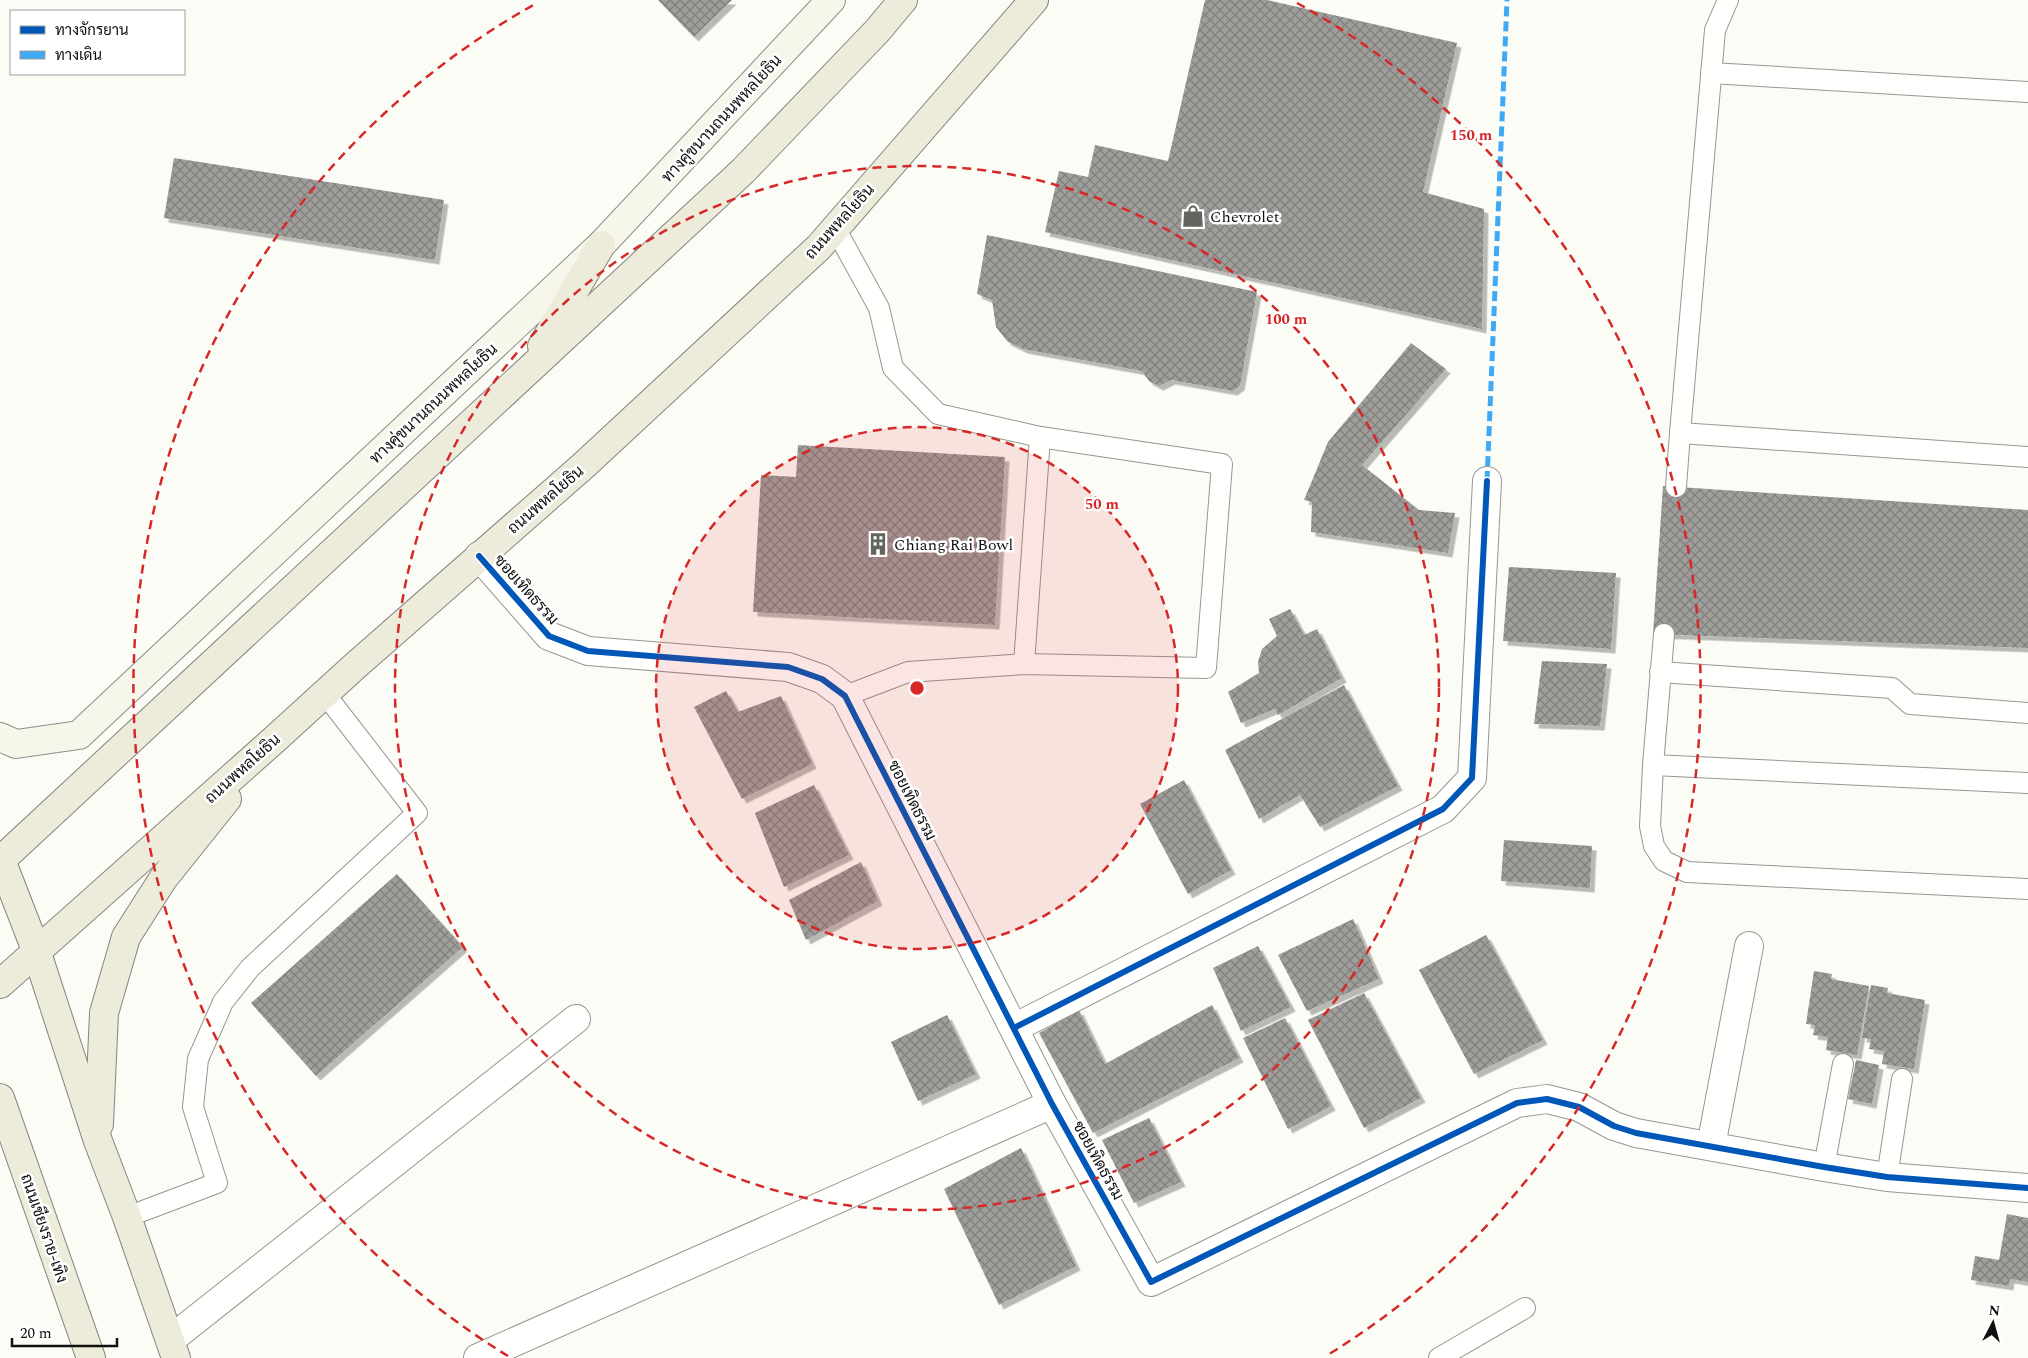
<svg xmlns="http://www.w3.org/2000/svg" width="2028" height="1358" viewBox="0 0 2028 1358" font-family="Spectral,Sarabun,serif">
  <defs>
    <pattern id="building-cross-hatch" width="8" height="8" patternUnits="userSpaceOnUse" patternTransform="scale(1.25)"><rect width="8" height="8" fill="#a09e9b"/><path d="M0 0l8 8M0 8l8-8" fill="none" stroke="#817f7d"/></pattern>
    <filter id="shadow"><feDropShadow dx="4.5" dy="4.5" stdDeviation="0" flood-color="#0004"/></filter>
  </defs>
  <rect width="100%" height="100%" fill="#fcfcf6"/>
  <g fill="url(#building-cross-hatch)" filter="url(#shadow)">
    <path d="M658,0H732L694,37Z"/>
    <path d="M1205,0H1267L1457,43L1423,192L1484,209L1482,329L1045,232L1059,171L1088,177L1095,145L1168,161Z"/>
    <path d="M174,158L444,200L435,260L164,218Z"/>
    <path d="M987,235L1257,292L1240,386L1233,391L1171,380L1159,386L1149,381L1142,371L1023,349L1007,341L996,327L992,300L977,294Z"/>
    <path d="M1411,343L1446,369L1362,465L1419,510L1455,513L1448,553L1311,532L1312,502L1304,500L1328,442Z"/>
    <path d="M798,445L1005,457L995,625L753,612L761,475L796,477Z"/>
    <path d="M1663,486L2028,510V648L1653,634Z"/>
    <path d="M1509,567L1616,573L1611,649L1503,641Z"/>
    <path d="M1290,609L1304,635L1317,629L1342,678L1278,715L1275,709L1241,723L1228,692L1259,673L1258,662L1262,649L1277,636L1269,619Z"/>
    <path d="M1542,661L1607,664L1600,726L1534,724Z"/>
    <path d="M1344,685L1398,786L1320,827L1300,795L1259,819L1225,750Z"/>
    <path d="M726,691L738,712L781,696L812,764L742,799L694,707Z"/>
    <path d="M1184,780L1231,870L1188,894L1140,804Z"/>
    <path d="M814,785L849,855L784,887L755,813Z"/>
    <path d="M1504,840L1592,846L1590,888L1501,881Z"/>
    <path d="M861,862L878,901L806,940L789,900Z"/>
    <path d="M397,874L463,947L316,1076L251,1003Z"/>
    <path d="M1353,919L1379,979L1307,1011L1278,955Z"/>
    <path d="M1486,935L1543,1040L1474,1074L1419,970Z"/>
    <path d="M1258,946L1291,1007L1241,1031L1213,968Z"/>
    <path d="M1814,971L1832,974L1831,979L1869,986L1857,1055L1826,1050L1828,1037L1813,1035L1815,1025L1806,1024Z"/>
    <path d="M1871,985L1888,988L1887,993L1925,1000L1914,1069L1882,1064L1884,1051L1869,1049L1871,1039L1862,1038Z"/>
    <path d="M1364,993L1421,1098L1364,1128L1308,1020Z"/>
    <path d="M1212,1005L1239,1058L1093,1133L1039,1033L1079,1010L1105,1064Z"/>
    <path d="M947,1015L976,1074L918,1101L891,1042Z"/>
    <path d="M1285,1018L1331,1106L1288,1129L1243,1038Z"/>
    <path d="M1856,1060L1879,1065L1872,1104L1848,1099Z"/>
    <path d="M1149,1118L1181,1182L1134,1203L1102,1140Z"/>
    <path d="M1021,1148L1076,1266L999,1305L944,1189Z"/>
    <path d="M2007,1214L2028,1218V1282L2010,1279L2009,1286L1971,1280L1975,1256L1999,1260Z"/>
  </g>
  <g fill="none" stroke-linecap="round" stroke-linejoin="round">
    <defs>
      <g id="lane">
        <path d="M1728,0L1715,30L1680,433L2028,457"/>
        <path d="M1711,73L2028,92"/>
        <path d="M835,228L879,308L893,368L938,414L1040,437L1222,464L1206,668L1024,664L908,672L845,696"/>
        <path d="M1676,487L1680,433"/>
        <path d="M1664,634L1653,765L1650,826L1654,846L1664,861L1687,872L2028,889"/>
        <path d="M1024,664L1040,437"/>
        <path d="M1660,672L1892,688L1910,704L2028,713"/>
        <path d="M1653,765L2028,783"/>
        <path d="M1824,1167L1843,1064"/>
        <path d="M1887,1177L1902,1079"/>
        <path d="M127,1217L217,1183L193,1107L198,1059L223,1002L250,968L417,813L325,694"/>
        <path d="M1439,1358L1525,1308"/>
      </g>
      <g id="street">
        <path d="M479,556L549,636L588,651L788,667L822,679L845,696L1052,1104L1151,1282L1517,1103L1547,1099L1579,1107L1614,1126L1636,1133L1824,1167L1887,1177L2028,1188"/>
        <path d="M1014,1028L1443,809L1472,778L1487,481"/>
        <path d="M1711,1146L1749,946"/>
        <path d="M170,1340L576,1019"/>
        <path d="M478,1358L1052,1104"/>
      </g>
      <path id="secondary" d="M0,737L16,744L79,735L601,245L831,0"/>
      <g id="primary">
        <path d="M542,346L601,245"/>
        <path d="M1,860L36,950L98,1141L127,1217L176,1358"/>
        <path d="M0,861L743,171L878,30L903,0"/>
        <path d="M0,984L275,739L355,666L583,466L819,247L1034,0"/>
        <path d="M0,1098L91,1358"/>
        <path d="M99,1124L104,1013L126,937L163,879L227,799"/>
      </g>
    </defs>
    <use href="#lane" stroke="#969694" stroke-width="22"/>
    <use href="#street" stroke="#969694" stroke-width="30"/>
    <use href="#secondary" stroke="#8d8d8a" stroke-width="30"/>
    <use href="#primary" stroke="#848481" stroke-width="30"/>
    <use href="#lane" stroke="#fffffe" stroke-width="20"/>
    <use href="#street" stroke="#fffffe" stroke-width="28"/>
    <use href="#secondary" stroke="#f6f6eb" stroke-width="28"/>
    <use href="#primary" stroke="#edebda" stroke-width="28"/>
    <path stroke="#3fa9f5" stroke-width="5" stroke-dasharray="10 5" stroke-linecap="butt" d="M1487,481L1507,0"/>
    <defs>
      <g id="cycleway">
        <path d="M479,556L549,636L588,651L788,667L822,679L845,696L1052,1104L1151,1282L1517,1103L1547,1099L1579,1107L1614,1126L1636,1133L1824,1167L1887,1177L2028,1188"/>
        <path d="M1014,1028L1443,809L1472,778L1487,481"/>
      </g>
    </defs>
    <use href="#cycleway" stroke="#fff" stroke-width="9"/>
    <use href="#cycleway" stroke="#0057b8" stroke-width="6"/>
  </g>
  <circle cx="917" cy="688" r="261" fill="#d62828" fill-opacity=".12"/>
  <g fill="none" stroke="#d62828" stroke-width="2.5" stroke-dasharray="9 6">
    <circle cx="917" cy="688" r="261"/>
    <circle cx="917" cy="688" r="522"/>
    <path d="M508 1356A783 783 0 0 1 537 3M1297 3A783 783 0 0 1 1326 1356"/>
  </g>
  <defs>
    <symbol id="shop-bare" viewBox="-9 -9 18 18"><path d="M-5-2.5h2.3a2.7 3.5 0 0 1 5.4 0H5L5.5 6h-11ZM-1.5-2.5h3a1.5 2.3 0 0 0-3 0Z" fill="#636360" stroke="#fff" stroke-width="2.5" paint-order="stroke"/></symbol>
    <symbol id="building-bare" viewBox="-9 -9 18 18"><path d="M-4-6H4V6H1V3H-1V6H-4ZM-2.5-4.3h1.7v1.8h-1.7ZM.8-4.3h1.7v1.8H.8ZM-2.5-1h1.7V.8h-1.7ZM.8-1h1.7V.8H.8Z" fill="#636360" stroke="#fff" stroke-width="2.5" paint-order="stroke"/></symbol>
  </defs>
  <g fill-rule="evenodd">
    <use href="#shop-bare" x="1177" y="200" width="32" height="32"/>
    <use href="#building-bare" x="862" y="528" width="32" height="32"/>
  </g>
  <g text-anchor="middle" stroke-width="5" stroke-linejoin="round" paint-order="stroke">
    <g font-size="16" fill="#101010" stroke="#fff">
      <text transform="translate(721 118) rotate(-47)" y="6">ทางคู่ขนานถนนพหลโยธิน</text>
      <text transform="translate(839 221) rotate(-48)" y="6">ถนนพหลโยธิน</text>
      <text transform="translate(433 403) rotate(-43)" y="6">ทางคู่ขนานถนนพหลโยธิน</text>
      <text transform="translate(545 499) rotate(-41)" y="6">ถนนพหลโยธิน</text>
      <text transform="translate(527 589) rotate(48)" y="6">ซอยเทิดธรรม</text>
      <text transform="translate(242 768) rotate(-42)" y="6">ถนนพหลโยธิน</text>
      <text transform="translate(913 800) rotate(63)" y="6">ซอยเทิดธรรม</text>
      <text transform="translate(1099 1160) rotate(61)" y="6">ซอยเทิดธรรม</text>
      <text transform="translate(45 1228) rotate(71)" y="6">ถนนเชียงราย-เทิง</text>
    </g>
    <g font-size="16" fill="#101010" stroke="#fff" text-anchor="start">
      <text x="1210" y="222">Chevrolet</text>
      <text x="894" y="550">Chiang Rai Bowl</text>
    </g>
  </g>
  <circle cx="917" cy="688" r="8" fill="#d62828" stroke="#fff" stroke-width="2.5"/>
  <g font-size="15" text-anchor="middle" font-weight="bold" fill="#d62828" stroke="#fff" stroke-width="5" stroke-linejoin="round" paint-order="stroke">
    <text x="1471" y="140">150 m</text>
    <text x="1286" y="324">100 m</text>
    <text x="1102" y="509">50 m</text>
  </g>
  <rect x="10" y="10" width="175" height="65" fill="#ffffff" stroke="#9f9f9f"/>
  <rect x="20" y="26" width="25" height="8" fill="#0057b8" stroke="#9f9f9f"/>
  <text x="55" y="35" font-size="15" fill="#101010">ทางจักรยาน</text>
  <rect x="20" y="51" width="25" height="8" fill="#3fa9f5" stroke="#9f9f9f"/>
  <text x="55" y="60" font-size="15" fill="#101010">ทางเดิน</text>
  <g transform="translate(1993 1323) rotate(6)" stroke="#ffffff" stroke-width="4" paint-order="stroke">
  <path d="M0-4L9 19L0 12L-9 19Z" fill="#101010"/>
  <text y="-8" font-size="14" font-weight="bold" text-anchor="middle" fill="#101010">N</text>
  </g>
  <path d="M12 1338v8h105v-8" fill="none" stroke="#101010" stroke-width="2.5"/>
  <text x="20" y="1338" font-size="15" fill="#101010" stroke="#ffffff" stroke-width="4" paint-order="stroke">20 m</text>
</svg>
